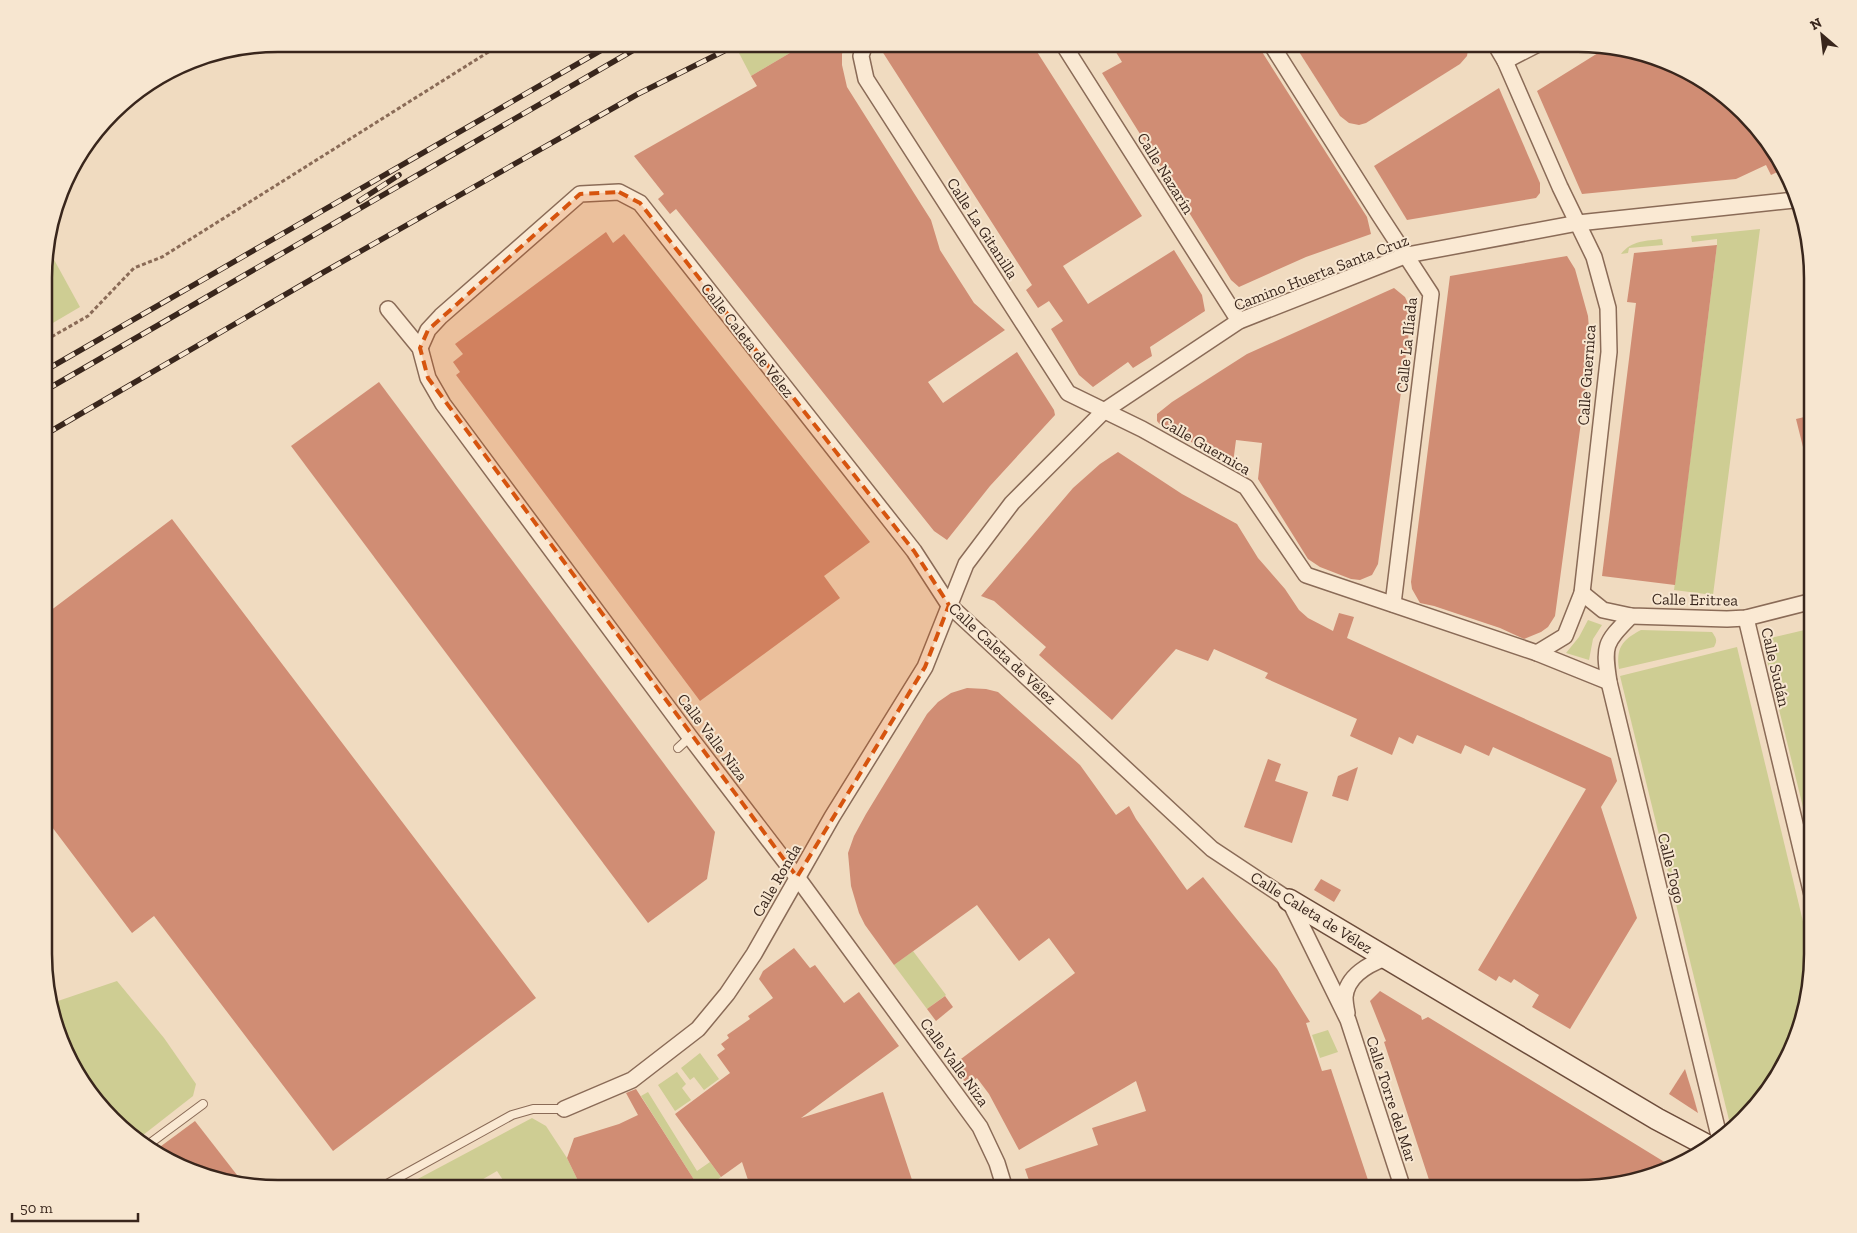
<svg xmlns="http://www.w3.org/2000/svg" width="1857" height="1233" viewBox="0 0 1857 1233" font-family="'Zilla Slab',serif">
  <rect width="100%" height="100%" fill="#f0dbc0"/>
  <g fill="#cecd93">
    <path d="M758,44H805L751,76L739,53Z"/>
    <path d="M1760,229L1713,595L1674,590L1717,245V239L1692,242L1691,236Z"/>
    <path d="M1662,239L1663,245L1629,248L1628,253L1621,254C1632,240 1646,241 1662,239Z"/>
    <path d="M46,245L80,307L46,327Z"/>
    <path d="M1588,620L1602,625L1593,639L1589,660L1566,653L1579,637Z"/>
    <path d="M1813,628V848L1762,640Z"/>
    <path d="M1641,630L1712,632C1716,638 1718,640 1714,647L1619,669C1616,648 1622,640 1641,630Z"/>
    <path d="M1737,647L1813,963V970L1801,1030L1774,1085L1732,1124H1730L1620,676Z"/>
    <path d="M913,951L946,995L927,1009L894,965Z"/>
    <path d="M117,981L164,1038L196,1084L193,1096L138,1139L75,1072L52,1003Z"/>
    <path d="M1328,1030L1338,1052L1320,1058L1312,1035Z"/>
    <path d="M700,1053L719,1079L704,1090L694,1077L690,1080L681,1068Z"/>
    <path d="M677,1072L686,1084L682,1088L691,1100L675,1111L658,1085Z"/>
    <path d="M648,1092L697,1171L710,1162L721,1177L705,1189H700L641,1096Z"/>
    <path d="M532,1118L546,1126L567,1158L582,1189H509L497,1171L466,1189H399Z"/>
  </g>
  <g fill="#d08d74">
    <path d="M805,44H845L842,54V65L847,87L931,220L940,250L974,303L1005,330L928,382L943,403L1017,352L1054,410L1055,415L990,486L947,540L934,531L676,209L670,214L658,199L664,194L634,156L757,86L751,76Z"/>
    <path d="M889,44H1032L1142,216L1063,266L1088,304L1174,250L1202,295L1205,311L1150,347L1152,356L1133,368L1128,362L1093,387L1079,375L1051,329L1063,321L1049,301L1038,308L1026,290L1032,285L880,48Z"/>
    <path d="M1111,44H1257L1367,217L1371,234L1306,257L1239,287L1231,280L1223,267L1102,73L1122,62Z"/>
    <path d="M1294,44H1469L1467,56L1460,64L1366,123L1359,125L1349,123L1340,116Z"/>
    <path d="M1606,48L1654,56L1709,83L1782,161L1784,169L1771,175L1766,165L1736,179L1582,194L1537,91Z"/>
    <path d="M1499,88L1540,183V193L1536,198L1407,220L1374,166Z"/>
    <path d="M606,232L613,243L624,234L870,542L824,576L840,598L700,701L456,375L460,372L453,362L463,354L455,344Z"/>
    <path d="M1717,245L1675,585L1602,576L1636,303L1627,302L1634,253Z"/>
    <path d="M1567,256L1575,269L1588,316L1590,341L1586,385L1555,616L1548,627L1541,632L1524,639L1500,628L1434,606L1420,603L1412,589L1411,582L1450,276Z"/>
    <path d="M1394,288L1405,297L1411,310V317L1378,564L1372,575L1360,580L1351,579L1320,567L1308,559L1258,479L1262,443L1236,440L1233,463L1163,428L1157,421V414L1172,402L1247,354Z"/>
    <path d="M379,382L715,832L707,879L648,923L291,446Z"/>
    <path d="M1813,415V467H1808L1796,419Z"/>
    <path d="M1118,452L1182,494L1237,524L1258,558L1285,589L1299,610L1308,618L1333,631L1339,613L1354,617L1347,638L1611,758L1617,781L1601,807L1637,918L1570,1029L1532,1007L1539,995L1514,979L1511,983L1499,976L1496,981L1478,970L1586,789L1493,747L1489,756L1465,745L1461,754L1417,735L1413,744L1399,737L1392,755L1350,736L1357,719L1265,678L1268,673L1214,649L1208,661L1176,649L1112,720L1039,655L1046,647L994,601L981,596L1073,488L1100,464Z"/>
    <path d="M172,519L536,998L333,1151L154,916L132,933L46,819V614Z"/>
    <path d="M967,688L986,689L998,692L1080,765L1116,815L1129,806L1136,819L1187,890L1203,877L1235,917L1277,969L1310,1022L1306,1023L1322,1071L1331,1069L1371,1189H1032L1025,1169L1098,1145L1092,1128L1146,1111L1136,1081L1019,1150L989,1094L977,1078L967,1085L953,1065L1075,973L1049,938L1019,961L977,905L894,965L865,925L859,913L851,886L848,853L854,836L866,814L927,714L938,702L951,693Z"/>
    <path d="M1268,759L1281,764L1275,781L1308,792L1292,843L1244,827Z"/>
    <path d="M1358,767L1348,801L1332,796L1338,776Z"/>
    <path d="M1321,879L1341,890L1334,902L1314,890Z"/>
    <path d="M794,948L810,968L815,965L844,1003L859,992L899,1046L801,1118L883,1092L915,1189H751L742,1162L721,1177L675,1114L730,1073L717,1055L725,1049L721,1044L729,1038L727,1035L750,1019L748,1016L773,998L759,979L763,971Z"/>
    <path d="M1380,991L1421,1016L1422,1020L1428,1017L1671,1166L1594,1189H1432L1384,1042L1386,1041L1370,1001Z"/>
    <path d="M945,996L953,1007L936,1021L927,1009Z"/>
    <path d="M1685,1069L1693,1095L1698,1113L1669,1094Z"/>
    <path d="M636,1089L656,1120L700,1189H582L567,1158L574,1138L619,1124L638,1115L626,1093Z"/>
    <path d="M195,1121L244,1184L203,1177L153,1152Z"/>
  </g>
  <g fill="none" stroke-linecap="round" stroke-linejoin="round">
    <defs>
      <g id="lane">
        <path d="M678,748L690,737"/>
        <path d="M145,1147L203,1104"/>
        <path d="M378,1189L512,1115L533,1109H564"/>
      </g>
      <g id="street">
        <path d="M865,44L861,56L866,79L1068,393L1142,429L1246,487L1306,575L1537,653L1565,636L1582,593L1609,352L1608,308L1594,257L1560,187L1505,61L1495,44"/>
        <path d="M1063,44L1239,321"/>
        <path d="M1271,44L1378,213L1431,294L1393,604"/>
        <path d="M1505,61L1538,44"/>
        <path d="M388,309L420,348L428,378L443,404L690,737L797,877L980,1127L997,1163L1005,1189"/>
        <path d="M420,348L428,330L441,316L580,194L619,192L640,203L914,551L949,605L1212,849L1289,900L1348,1020L1403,1189"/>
        <path d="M1582,593L1603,610L1631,616L1727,619L1746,618L1813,601"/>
        <path d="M1631,616C1605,643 1603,644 1609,682L1719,1136"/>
        <path d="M1746,618L1813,899"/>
        <path d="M1537,653L1609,682"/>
        <path d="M1347,1013C1346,1008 1345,1002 1345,997C1347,976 1369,964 1386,958"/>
        <path d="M564,1109L632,1080L698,1029L727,994L754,954L832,817L925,667L966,564L1012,503L1104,411L1239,321L1407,255L1578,223L1794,200"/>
      </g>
      <path id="secondary" d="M1289,900L1657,1119L1708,1146"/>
    </defs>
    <use href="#lane" stroke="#8a6b57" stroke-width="10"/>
    <use href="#street" stroke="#8a6b57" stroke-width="18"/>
    <use href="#secondary" stroke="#6c4c3a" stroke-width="24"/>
    <path stroke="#8a6b57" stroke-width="3" stroke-dasharray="4 2.5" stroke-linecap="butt" d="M46,340L88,316L134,268L162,257L498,46L532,44"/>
    <use href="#lane" stroke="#fae9d3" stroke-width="8"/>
    <use href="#street" stroke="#fae9d3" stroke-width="15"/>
    <use href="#secondary" stroke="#fae9d3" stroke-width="21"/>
    <defs>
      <g id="rail">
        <path d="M359,201L399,175"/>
        <path d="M46,370L612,44"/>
        <path d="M46,390L644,44"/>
        <path d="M46,434L324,272L638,94L738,44"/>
      </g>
    </defs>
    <use href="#rail" stroke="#39261c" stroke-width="5.5"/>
    <use href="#rail" stroke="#f7e6d0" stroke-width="4" stroke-dasharray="11" stroke-linecap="butt"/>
  </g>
  <path fill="#d6540e" fill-opacity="0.2" stroke="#d6540e" stroke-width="4" stroke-dasharray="10 6" stroke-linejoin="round" d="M619,192L640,203L914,551L949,605L925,667L797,877L428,378L420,348L428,330L580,194Z"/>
  <g text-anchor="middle" stroke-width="4" stroke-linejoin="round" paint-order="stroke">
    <g font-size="16" fill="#39261c" stroke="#f7e6d0">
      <text transform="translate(1166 173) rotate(58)" y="6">Calle Nazarín</text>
      <text transform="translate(983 228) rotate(57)" y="6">Calle La Gitanilla</text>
      <text transform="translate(1321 272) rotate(-21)" y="6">Camino Huerta Santa Cruz</text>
      <text transform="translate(748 340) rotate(52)" y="6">Calle Caleta de Vélez</text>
      <text transform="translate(1406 345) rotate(-84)" y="6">Calle La Ilíada</text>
      <text transform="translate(1586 375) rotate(-86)" y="6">Calle Guernica</text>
      <text transform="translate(1206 445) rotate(30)" y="6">Calle Guernica</text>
      <text transform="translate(1695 599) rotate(1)" y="6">Calle Eritrea</text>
      <text transform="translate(1003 653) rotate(43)" y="6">Calle Caleta de Vélez</text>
      <text transform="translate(1776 667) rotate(77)" y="6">Calle Sudán</text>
      <text transform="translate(713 737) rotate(53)" y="6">Calle Valle Niza</text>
      <text transform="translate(1672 868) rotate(76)" y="6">Calle Togo</text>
      <text transform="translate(776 880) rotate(-60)" y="6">Calle Ronda</text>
      <text transform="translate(1312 912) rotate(32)" y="6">Calle Caleta de Vélez</text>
      <text transform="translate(955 1062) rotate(54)" y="6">Calle Valle Niza</text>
      <text transform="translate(1392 1099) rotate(72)" y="6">Calle Torre del Mar</text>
    </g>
  </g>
  <path d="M0 0H1857V1233H0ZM278 52H1578A226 226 0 0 1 1804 278V954A226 226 0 0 1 1578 1180H278A226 226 0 0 1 52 954V278A226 226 0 0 1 278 52Z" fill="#f7e6d0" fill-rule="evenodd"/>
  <path fill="none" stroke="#39261c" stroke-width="2.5" d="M278 52H1578A226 226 0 0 1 1804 278V954A226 226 0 0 1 1578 1180H278A226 226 0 0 1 52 954V278A226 226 0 0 1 278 52Z"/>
  <g transform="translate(1822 35) rotate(332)" stroke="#f7e6d0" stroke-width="4" paint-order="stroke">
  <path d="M0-4L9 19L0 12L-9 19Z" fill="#39261c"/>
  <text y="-8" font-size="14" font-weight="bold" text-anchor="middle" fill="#39261c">N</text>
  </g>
  <path d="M12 1213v8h126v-8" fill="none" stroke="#39261c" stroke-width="2.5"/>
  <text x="20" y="1213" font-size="15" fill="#39261c" stroke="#f7e6d0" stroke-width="4" paint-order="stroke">50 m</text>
</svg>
